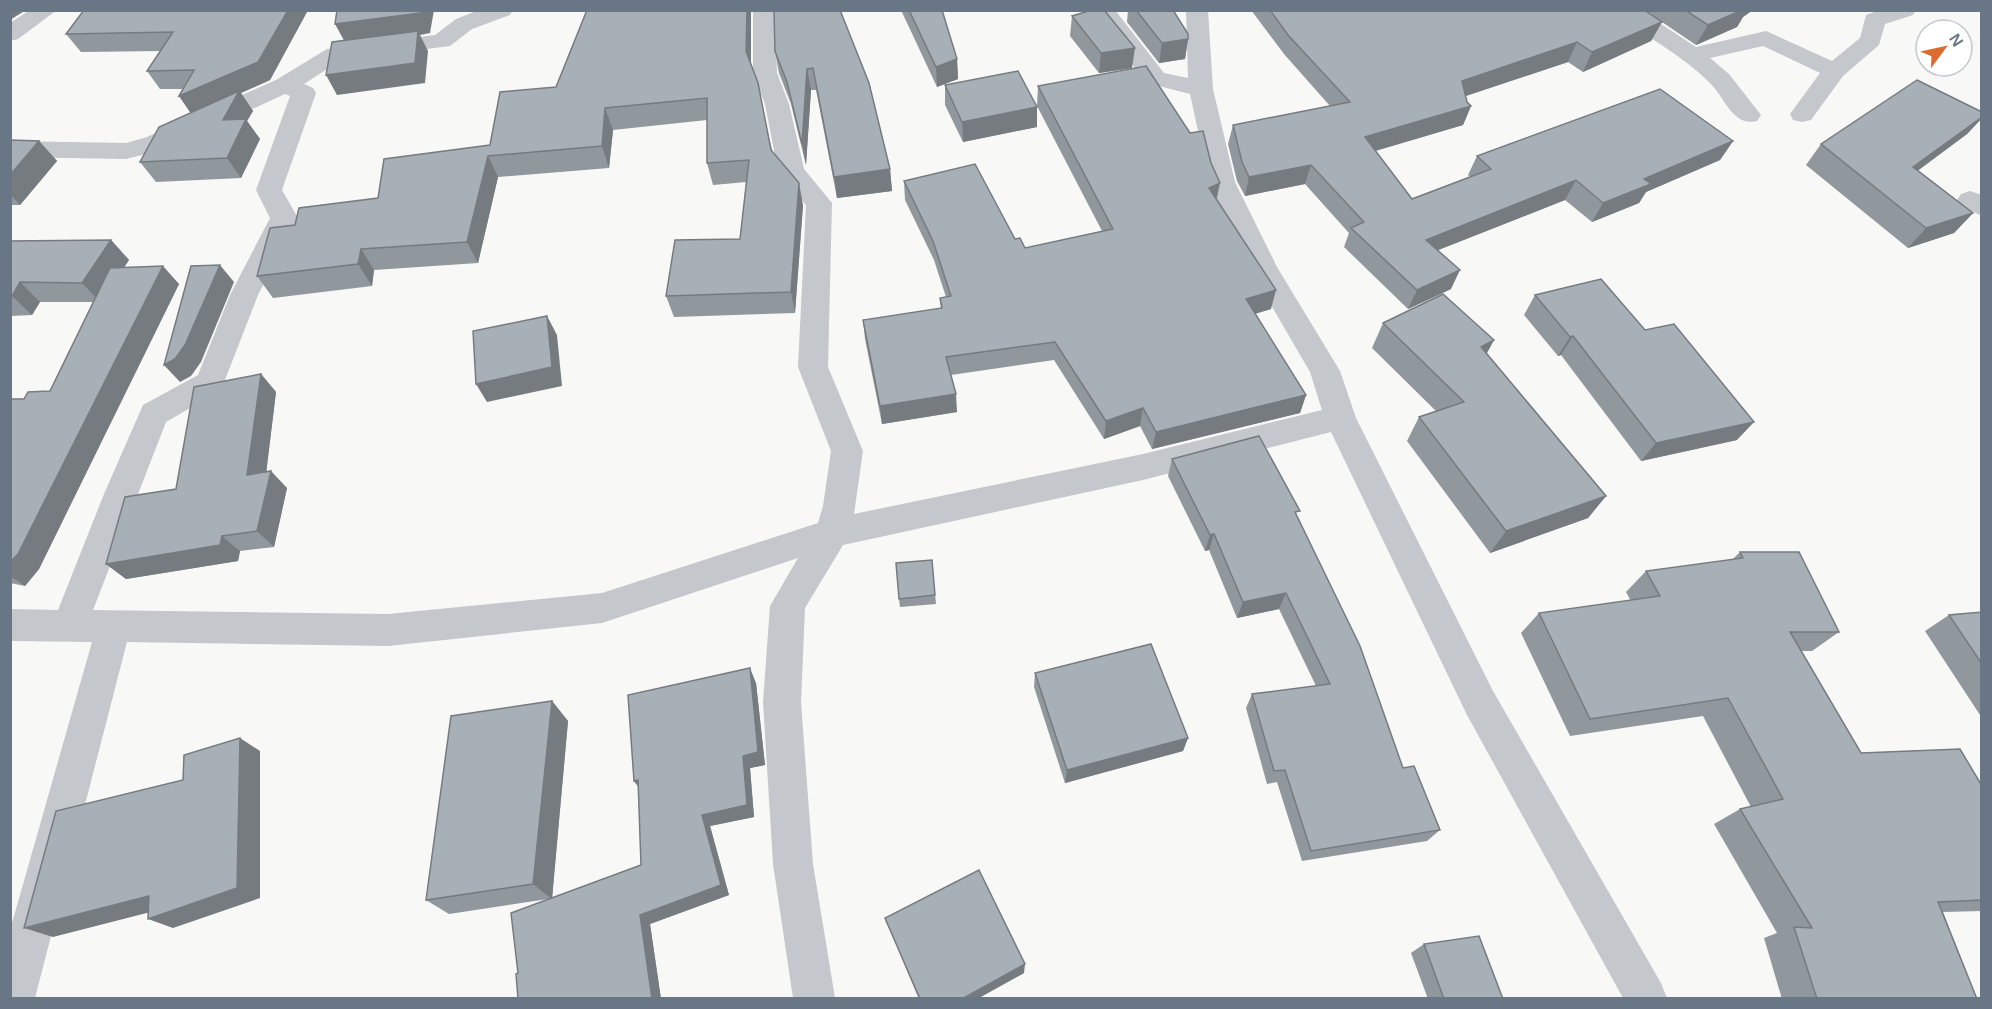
<svg xmlns="http://www.w3.org/2000/svg" width="1992" height="1009" viewBox="0 0 1992 1009" font-family="Helvetica,sans-serif">
  <rect width="100%" height="100%" fill="#f8f8f6"/>
  <g fill="none" stroke-linecap="round" stroke-linejoin="round">
    <g fill="#c4c7cb" fill-rule="evenodd">
      <path d="M30,10H57L18,39L10,41V23Z"/>
      <path d="M479,10H513L510,15L472,29L450,46L341,60L304,84L313,88L316,93L282,190L298,218L258,295L221,390L166,422L93,610L388,614L602,593L818,523L823,506L831,451L798,367L806,205L778,171L765,104L753,73V10H775L777,73L789,104L804,169L832,203L828,367L863,451L854,514L1143,454L1322,410L1310,372L1250,269L1209,182L1190,94L1147,83L1089,10H1115L1164,73L1188,78L1186,10H1208L1213,89L1235,182L1277,267L1340,371L1356,418L1493,691L1661,983L1667,998H1623L1467,715L1331,432L1143,480L843,545L805,608L801,702L813,864L835,998H793L773,864L763,702L770,606L798,558L602,623L388,646L127,642L35,998H10V930L92,642L10,641V609L58,610L104,494L143,405L198,375L230,295L270,218L256,190L290,96L285,94L165,149L126,159L10,157V141L126,143L147,137L276,80L327,49L435,35L456,19Z"/>
      <path d="M1617,10H1640L1696,47L1766,31L1832,61L1860,38L1866,15L1880,10H1916L1913,15L1885,24L1879,45L1843,76L1811,120L1802,122L1793,120L1790,114L1820,73L1763,46L1710,58L1729,74L1761,115L1757,121C1733,127 1725,98 1710,83C1684,57 1650,38 1619,18L1616,13Z"/>
      <path d="M1970,191L1982,195V216L1961,206L1957,200L1961,194Z"/>
    </g>
  </g>
  <g fill="#90979d">
    <path d="M84,10H308L270,80L241,93L253,111L247,121L260,139L241,178L156,182L140,162L191,113L179,96L183,89H160L147,71L160,51L81,52L66,34Z"/>
    <path d="M587,10H751V63L772,150L803,205L795,313L674,317L666,296L740,239L746,182L713,185L707,163V120L613,130L609,168L498,177L478,263L374,270L372,286L273,298L257,276L295,225L378,198L490,145L556,87Z"/>
    <path d="M774,10L890,169L892,191L837,198L816,90H811L806,165L791,104L779,73L775,51Z"/>
    <path d="M901,10H942L957,59L958,79L937,87Z"/>
    <path d="M1128,10H1173L1188,39L1185,59L1159,63L1127,22Z"/>
    <path d="M1251,10H1644L1659,20L1645,10H1753L1743,17L1737,27L1696,45L1662,22L1651,41L1583,72L1568,62L1465,96L1467,102L1471,106L1463,125L1375,151L1412,199L1470,177L1468,175L1477,156L1733,141L1720,160L1646,192L1639,203L1592,222L1565,200L1438,250L1451,289L1408,309L1344,247L1349,233L1305,184L1245,196L1237,181L1228,144L1233,125L1330,106L1284,54Z"/>
    <path d="M1072,16L1132,68L1099,73L1070,36Z"/>
    <path d="M945,85L1037,127L963,142L945,105Z"/>
    <path d="M1038,86L1217,199L1271,309L1255,314L1306,395L1300,413L1152,449L1140,426L1104,439L1054,360L951,375L957,412L882,424L865,339L863,320L941,309L940,298L946,297L934,260L905,200L904,181L1015,239L1025,248L1102,231L1037,106Z"/>
    <path d="M1982,112V118L1967,134L1918,170L1973,213L1954,233L1908,248L1806,165L1821,144Z"/>
    <path d="M10,140L39,141L57,161L20,205H10Z"/>
    <path d="M111,240L129,260L124,267L179,284L39,569L25,586L10,583V399H24L50,391L93,302H40L32,315L10,316V241Z"/>
    <path d="M1535,295L1645,330L1737,440L1641,461L1561,355L1558,356L1524,315Z"/>
    <path d="M1383,323L1494,340L1487,353L1606,496L1588,518L1490,553L1407,441L1419,417L1436,411L1372,348Z"/>
    <path d="M261,374L276,392L266,472L287,488L274,547L240,551L238,561L126,579L106,564L176,489Z"/>
    <path d="M1172,459L1298,517L1403,768L1440,830L1427,841L1302,861L1277,782L1267,784L1246,708L1252,694L1316,686L1279,609L1237,618L1209,550L1205,551L1168,476Z"/>
    <path d="M1740,552L1839,632L1812,651H1801L1861,753L1982,786V911L1943,912L1977,999H1782L1764,938L1777,933L1714,824L1740,809L1751,807L1703,716L1570,736L1521,633L1539,613L1631,601L1626,592L1646,571L1732,560Z"/>
    <path d="M932,560L936,604L900,607L899,599Z"/>
    <path d="M1982,612V718L1925,631L1949,615Z"/>
    <path d="M1035,673L1188,738L1183,751L1065,783L1034,687Z"/>
    <path d="M756,683L765,765L750,768L754,817L710,826L729,895L650,924L661,999H518V973L548,899L449,914L426,900L552,701L568,721L552,898L641,865L639,787L634,781Z"/>
    <path d="M885,918L1024,973L977,999H919Z"/>
    <path d="M1424,944L1503,999H1428L1411,953Z"/>
  </g>
  <g fill="#767b80">
    <path d="M10,10H26L10,20Z"/>
    <path d="M288,10H308L270,80L241,93L253,111L247,121L260,139L241,178L227,158L192,115L179,96Z"/>
    <path d="M421,10H434L430,33L420,35L428,51L425,83L337,95L326,75L346,44L335,24Z"/>
    <path d="M747,10H751V73L746,51Z"/>
    <path d="M1740,10H1753L1743,17L1737,27L1696,45L1708,25Z"/>
    <path d="M1662,22L1651,41L1583,72L1592,52Z"/>
    <path d="M1188,39L1185,59L1159,63L1162,43Z"/>
    <path d="M1577,42L1568,62L1454,100L1462,81Z"/>
    <path d="M1135,48L1132,68L1099,73L1101,53Z"/>
    <path d="M957,59L958,79L937,87L936,67Z"/>
    <path d="M807,69L811,90L806,165L802,144Z"/>
    <path d="M1471,106L1463,125L1358,156L1365,137Z"/>
    <path d="M1037,107V127L963,142L962,122Z"/>
    <path d="M605,108L613,130L609,168L602,146Z"/>
    <path d="M1982,117V118L1967,134L1896,187L1913,167Z"/>
    <path d="M39,141L57,161L20,205L10,194V175Z"/>
    <path d="M1733,141L1720,160L1646,192L1639,203L1592,222L1603,203L1644,179Z"/>
    <path d="M488,156L498,177L478,263L467,242Z"/>
    <path d="M1311,165L1305,184L1245,196L1249,177Z"/>
    <path d="M890,169L892,191L837,198L834,177Z"/>
    <path d="M1576,180L1565,200L1418,258L1426,240Z"/>
    <path d="M799,183L803,205L795,313L791,292Z"/>
    <path d="M1220,183L1216,202L1209,188Z"/>
    <path d="M1973,213L1954,233L1908,248L1926,228Z"/>
    <path d="M111,240L129,260L101,303L82,283Z"/>
    <path d="M361,249L374,270L372,286L358,264Z"/>
    <path d="M220,265L234,282L201,362L191,376L180,382L164,365Z"/>
    <path d="M163,266L179,284L39,569L25,586L10,576V562Z"/>
    <path d="M1460,270L1451,289L1408,309L1417,290Z"/>
    <path d="M20,282L40,302L32,315L12,296Z"/>
    <path d="M1276,290L1271,309L1240,318L1246,299Z"/>
    <path d="M547,316L557,335L562,386L487,402L476,384Z"/>
    <path d="M1573,336L1561,355L1558,356L1570,337Z"/>
    <path d="M1494,340L1480,365L1481,347Z"/>
    <path d="M261,374L276,392L264,491L247,475Z"/>
    <path d="M956,394L957,412L882,424L880,406Z"/>
    <path d="M1306,395L1300,413L1152,449L1156,432Z"/>
    <path d="M1143,408L1140,426L1104,439L1106,421Z"/>
    <path d="M1754,422L1737,440L1641,461L1656,443Z"/>
    <path d="M271,471L287,488L274,547L257,531Z"/>
    <path d="M1606,496L1588,518L1490,553L1506,531Z"/>
    <path d="M1214,534L1209,550L1205,551L1210,535Z"/>
    <path d="M222,536L240,551L238,561L126,579L106,564Z"/>
    <path d="M1286,593L1279,609L1237,618L1243,602Z"/>
    <path d="M750,668L756,683L765,765L750,768L754,817L710,826L729,895L650,924L661,999H652L640,915L702,815L743,756Z"/>
    <path d="M552,701L568,721L552,899L533,884Z"/>
    <path d="M240,738L260,751V898L173,928L148,919Z"/>
    <path d="M1188,738L1183,751L1065,783L1067,770Z"/>
    <path d="M638,780L643,793L634,781Z"/>
    <path d="M149,896L174,906L53,937L24,928Z"/>
    <path d="M1025,964L1024,973L977,999H962Z"/>
  </g>
  <g fill="#a8b0b7" stroke="#767b80" stroke-width="1.5">
    <path d="M84,10H288L258,62L179,96L194,70L147,71L173,32L66,34Z"/>
    <path d="M337,10H421L420,13L335,24Z"/>
    <path d="M587,10H747L746,51L758,83L771,150L799,183L791,292L666,296L675,240L740,239L749,160L707,163V98L605,108L602,146L488,156L467,242L361,249L358,264L257,276L270,228L295,225L299,208L378,198L384,159L490,145L500,92L556,87Z"/>
    <path d="M774,10H840L869,83L890,169L834,177L813,68L807,69L802,144L787,82L775,51Z"/>
    <path d="M909,10H942L957,59L936,67Z"/>
    <path d="M1092,10H1104L1135,48L1101,53L1072,16Z"/>
    <path d="M1136,10H1173L1188,34V39L1162,43Z"/>
    <path d="M1270,10H1644L1662,22L1592,52L1577,42L1462,81L1467,102L1471,106L1365,137L1412,199L1491,169L1477,156L1660,89L1733,141L1644,179L1651,184L1603,203L1576,180L1426,240L1460,270L1417,290L1351,228L1364,222L1311,165L1249,177L1242,162L1233,125L1350,102L1288,35Z"/>
    <path d="M1685,10H1742L1708,25Z"/>
    <path d="M418,31L415,63L326,75L332,42Z"/>
    <path d="M1146,66L1190,133L1203,131L1211,163L1220,183L1209,188L1276,290L1246,299L1306,395L1156,432L1143,408L1106,421L1055,342L946,357L956,394L880,406L863,320L942,308L940,298L951,296L933,241L904,181L975,164L1015,239L1020,238L1025,248L1113,229L1038,86Z"/>
    <path d="M1018,71L1037,107L962,122L945,85Z"/>
    <path d="M1917,80L1982,112V117L1913,167L1973,213L1926,228L1821,144Z"/>
    <path d="M239,91L223,120L246,119L227,158L140,162L159,127Z"/>
    <path d="M10,140L39,141L10,175Z"/>
    <path d="M111,240L82,283L20,282L12,296H10V241Z"/>
    <path d="M220,265L185,345L175,359L164,365L191,266Z"/>
    <path d="M163,266L18,554L10,562V399H24L28,392L50,391L110,268Z"/>
    <path d="M1601,279L1645,330L1674,324L1754,422L1656,443L1573,336L1570,337L1535,295Z"/>
    <path d="M1443,294L1494,340L1481,347L1606,496L1506,531L1419,417L1464,402L1383,323Z"/>
    <path d="M547,316L552,367L476,384L473,331Z"/>
    <path d="M261,374L247,475L271,471L257,531L222,536L220,545L106,564L125,497L176,489L194,387Z"/>
    <path d="M1259,436L1300,511L1295,512L1360,646L1403,768L1414,766L1440,830L1311,851L1285,770L1274,771L1252,694L1330,684L1286,593L1243,602L1214,534L1210,535L1172,459Z"/>
    <path d="M1740,552H1799L1839,632H1790L1861,753L1960,749L1982,786V900L1938,902L1977,999H1817L1794,927L1812,928L1740,809L1783,799L1728,698L1590,719L1539,613L1660,596L1646,571L1743,558Z"/>
    <path d="M932,560L935,595L899,599L896,563Z"/>
    <path d="M1982,612V664L1949,615Z"/>
    <path d="M1151,644L1188,738L1067,770L1035,673Z"/>
    <path d="M750,668L758,752L743,756L747,805L702,815L721,885L640,915L652,999H518L516,974L518,973L511,913L641,865L638,780L634,781L628,695Z"/>
    <path d="M552,701L533,884L426,900L451,716Z"/>
    <path d="M240,738L237,888L148,919L149,896L24,928L56,811L183,780L184,755Z"/>
    <path d="M979,870L1025,964L962,999H920L885,918Z"/>
    <path d="M1479,936L1503,999H1444L1424,944Z"/>
  </g>
  <rect width="1992" height="1009" fill="none" stroke="#687686" stroke-width="24"/>
  <g transform="translate(1944 48) rotate(57)"><circle r="28" fill="#ffffff" stroke="#c3c8cf" stroke-width="1.5"/>
  <path d="M0-4.5L10 22L0 15L-10 22Z" fill="#dd6b31"/>
  <text y="-9" font-size="16" font-weight="bold" text-anchor="middle" fill="#687686">N</text>
  </g>
</svg>
